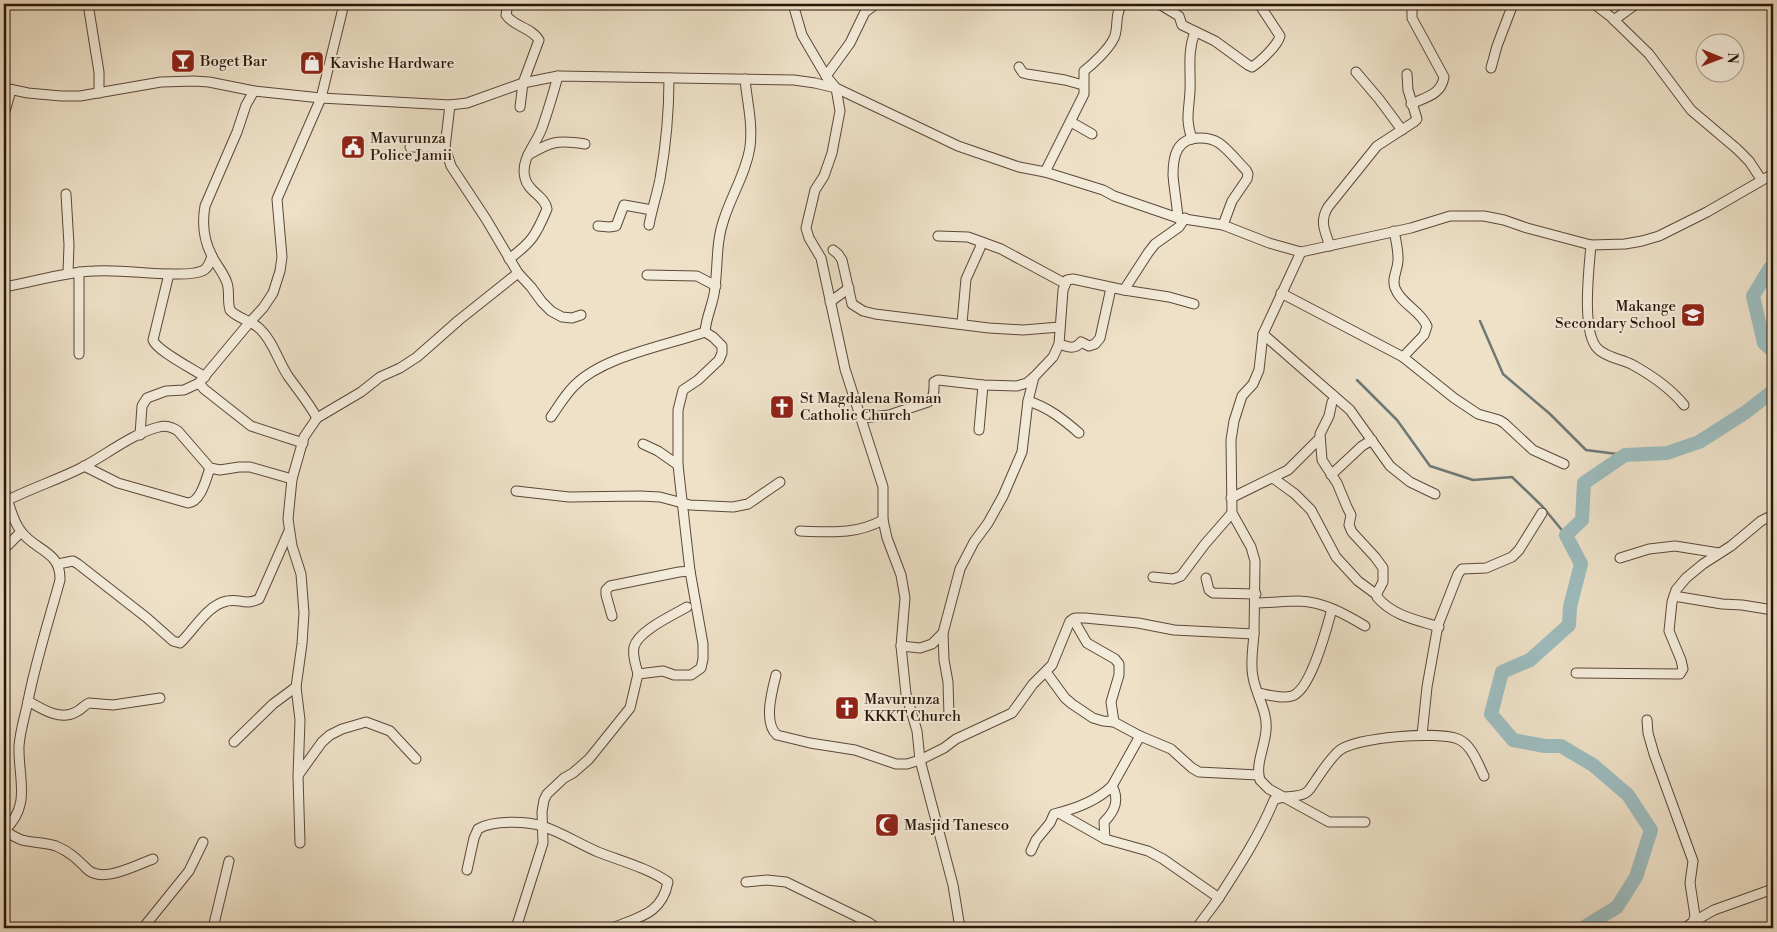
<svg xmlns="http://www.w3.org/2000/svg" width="1777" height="932" viewBox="0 0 1777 932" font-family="'Libre Bodoni',serif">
  <rect width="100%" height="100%" fill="#eee1c8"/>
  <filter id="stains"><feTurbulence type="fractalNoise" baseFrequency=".004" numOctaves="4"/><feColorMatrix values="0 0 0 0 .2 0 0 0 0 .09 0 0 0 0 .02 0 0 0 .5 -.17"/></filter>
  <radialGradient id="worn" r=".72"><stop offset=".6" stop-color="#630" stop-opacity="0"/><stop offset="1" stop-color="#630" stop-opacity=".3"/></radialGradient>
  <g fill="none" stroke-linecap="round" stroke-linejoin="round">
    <g stroke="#6e7976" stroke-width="2.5">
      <path d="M1480,321L1503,374L1550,414L1586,450L1625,455"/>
      <path d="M1357,380L1397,420L1430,466L1473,480L1512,477L1542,506L1566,535"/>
    </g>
    <g stroke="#9cbcbe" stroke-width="14">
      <path d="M1773,266L1770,268L1753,296L1764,343L1773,351"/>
      <path d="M1583,928L1617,907L1636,877L1651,830L1628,795L1593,765L1561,746H1545L1513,740L1491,714L1502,672L1530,660L1569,625L1570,607L1581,564L1566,535L1582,520L1584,483L1625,455L1667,453L1699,442L1746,412L1773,391"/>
    </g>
    <defs>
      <g id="minor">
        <path d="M88,4L99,72V93"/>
        <path d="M508,4L506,15C514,27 531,27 539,40L523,83L520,107"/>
        <path d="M793,4L802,35L826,76L836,88L840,111L832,153L824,176L815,190L806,228L809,238L821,258L845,369L883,487V520L887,538L901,575L905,598L901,646L906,694L917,731L920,760L953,885L960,928"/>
        <path d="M1159,4L1179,16L1182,25L1215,41L1248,65L1252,67C1260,62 1278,45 1280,36L1259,4"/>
        <path d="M1594,4L1611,17L1649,54L1691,110L1737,149L1749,161L1761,179"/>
        <path d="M1614,20L1636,4"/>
        <path d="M1019,67L1023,73L1027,74L1065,80L1083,85"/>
        <path d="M1491,68L1497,46L1513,4"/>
        <path d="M1356,72L1379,99L1402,130"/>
        <path d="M826,76L850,43L865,12L876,4"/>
        <path d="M4,88L28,93L61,96H80L161,82L194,81L209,82L254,91L321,98L450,105L467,103L523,83L558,76L794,80L815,83L836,88L958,146L1019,167L1045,172L1103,190L1114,196L1178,218L1223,225L1269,243L1301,252L1411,228L1450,216H1484L1504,220L1527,228L1591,245L1625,244L1642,241L1659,236L1707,212L1773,174"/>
        <path d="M254,91L246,105L237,132L205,206C202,223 204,241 212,256C216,265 224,273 227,283C230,292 227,301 230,310C238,319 251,320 260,329C273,341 278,361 288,376C298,390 309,403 317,418"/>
        <path d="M1411,104C1426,97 1441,95 1444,77L1412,18V4"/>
        <path d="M450,105L445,147L451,166L486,219L518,273L531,287L542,302L551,311L562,317L572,318L581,315"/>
        <path d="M4,115L11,90"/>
        <path d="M1071,122L1092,134"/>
        <path d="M1192,139C1185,119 1189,111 1190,91C1191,71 1187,52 1195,32"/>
        <path d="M410,147H445"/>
        <path d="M528,155C552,141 557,140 585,144"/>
        <path d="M1045,172L1084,94V71C1093,64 1109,49 1114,38C1119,28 1114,12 1123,4"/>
        <path d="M66,194L69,245L68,273"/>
        <path d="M1178,218C1177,204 1174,189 1173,175C1173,155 1177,138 1200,138C1207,138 1213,139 1219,143C1229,150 1237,161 1246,170L1248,174L1247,179L1232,201L1223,225"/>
        <path d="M649,225C652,209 657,194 660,179C666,145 669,112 669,78"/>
        <path d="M598,226L609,227L616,226L624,205L652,210"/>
        <path d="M1394,231C1396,240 1398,249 1398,258C1399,269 1391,277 1395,288C1401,304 1420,310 1427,326L1424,335L1403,357"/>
        <path d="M938,236L968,237L1001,249L1064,283"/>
        <path d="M1591,245C1589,268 1581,333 1598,349C1607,358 1622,359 1633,365C1651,375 1671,389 1684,405"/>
        <path d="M1330,246C1325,231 1319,222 1328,207L1377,146L1414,122L1417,119L1408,90L1407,74"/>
        <path d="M833,250L838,254L842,260L852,304L863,311L875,314L989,328L1023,330L1060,327"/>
        <path d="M509,259C532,242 536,235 547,209C545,196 528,192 525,178C520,159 536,145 542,128C548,111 553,94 558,76"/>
        <path d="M79,272V354"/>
        <path d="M169,274L153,340C157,351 193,369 205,377"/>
        <path d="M647,275L697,276L716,286"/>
        <path d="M4,287C34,282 63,272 94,271C123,269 151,275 179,274C186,274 195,274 202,271C208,269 210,262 212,256"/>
        <path d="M1124,290L1148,253L1155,244L1179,227L1185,218"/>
        <path d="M1281,293L1403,357L1454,398L1478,414L1499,420L1504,423L1533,450L1564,464"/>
        <path d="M830,302L849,288"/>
        <path d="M962,323L966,279L980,248L981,242"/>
        <path d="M1263,334L1350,410L1390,466L1410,482L1435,494"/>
        <path d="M1059,344C1068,347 1075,350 1081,342L1089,346L1095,344L1100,338L1111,288"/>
        <path d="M199,383L204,389L251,426L303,443"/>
        <path d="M1028,401C1048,407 1064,420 1079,433"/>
        <path d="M1332,402L1329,416L1320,434L1322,460L1337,483L1347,507L1351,515L1349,525L1352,532L1375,557L1383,568V582L1377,593V597C1393,616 1417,620 1439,627"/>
        <path d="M551,417C558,407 565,395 574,386C603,356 665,346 705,332"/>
        <path d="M862,418L889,415L928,402C935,398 934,389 934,382L938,380L983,385L1017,386L1027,383L1034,377"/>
        <path d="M979,430L983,385"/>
        <path d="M140,435L142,406L147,398L166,391L184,390L199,383L249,323L263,308L273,293L280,271L282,257L277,199L321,98L344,4"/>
        <path d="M643,444L658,451L678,465"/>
        <path d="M84,466L118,483L188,503C201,502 206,479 210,468"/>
        <path d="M1331,475L1362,446L1372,440"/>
        <path d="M1273,478L1295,494L1311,510L1336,557L1358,581L1377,595"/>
        <path d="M4,490C9,503 12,519 20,530C34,551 61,550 60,580C49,620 36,660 28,701C25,716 20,731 19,746C18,779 32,805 4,831"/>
        <path d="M516,491L569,497L640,496L660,497L690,505L733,507L748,504L780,482"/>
        <path d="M1231,498L1288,470L1320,438"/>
        <path d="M8,500C32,488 57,480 81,468C106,455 133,433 159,427C166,425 172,427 178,431L210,468L220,470L239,467H250L292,479"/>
        <path d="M800,531C831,532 855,535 883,520"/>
        <path d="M4,549L21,532"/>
        <path d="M1620,558L1649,549L1675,546L1719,553"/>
        <path d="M58,564L73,561L78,564L147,618L173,641L180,643C194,630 207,605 227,601C240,598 244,606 259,599L289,531"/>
        <path d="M1153,577L1173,579L1181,576L1205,544L1232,513"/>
        <path d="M1206,578L1209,590L1213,593L1256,594"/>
        <path d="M1674,596L1722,604L1742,605L1773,610"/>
        <path d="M1256,603C1270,603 1284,601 1299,601C1324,602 1345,614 1365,626"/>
        <path d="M612,616L606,595V590L610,586L679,572L690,571"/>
        <path d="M1073,619L1087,643L1115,659L1119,664V675L1111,702L1114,722"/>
        <path d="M943,633L944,660L948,682L949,716"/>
        <path d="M1254,634C1253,648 1250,663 1253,677C1256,695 1268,712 1266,730C1265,747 1255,764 1260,780L1269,789L1329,822H1365"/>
        <path d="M901,646L920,648L932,644L943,633L960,569L974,542L988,523L1003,496L1022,452L1028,401L1034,377L1053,357L1059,344L1063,290L1067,280L1073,279L1124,290L1169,297L1194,304"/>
        <path d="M1046,672L1065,698L1072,704L1093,718L1103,721L1114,722L1140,736L1171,749L1192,768L1199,772L1258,775"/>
        <path d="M1576,673L1680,674L1683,669L1681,660L1669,631L1672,602L1676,590L1686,578L1703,564L1731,546L1761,521L1773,515"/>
        <path d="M638,674C636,665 632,656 634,647C638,631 673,615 687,607"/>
        <path d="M776,675C772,691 763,723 777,735L810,743L855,750L896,764H907L920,760L944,748L956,739L1012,713L1033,684L1052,665L1070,621L1075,618H1085L1138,623L1174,630L1254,634L1255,561L1251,547L1232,513L1231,440L1234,421L1242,396L1253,384L1259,370L1263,334L1301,252"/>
        <path d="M1258,693C1269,695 1281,699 1292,696C1311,690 1327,627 1332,609"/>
        <path d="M28,701C42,709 60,721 76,712C81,710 84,705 89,703L113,705L160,698"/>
        <path d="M1647,720L1648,733L1654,754L1693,861L1690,883L1695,916L1693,922L1685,928"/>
        <path d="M1422,735L1427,687L1438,625L1458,574L1462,569L1486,568L1512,557L1519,550L1542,513"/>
        <path d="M234,742L273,704L296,687"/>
        <path d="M299,774L322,742L330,735L342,729L366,722L390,731L416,759"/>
        <path d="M1059,813L1105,839L1148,851L1163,859L1219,898"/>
        <path d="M5,831C10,834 16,838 22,840C33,843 45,842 56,846C70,852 77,859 87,869C102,884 136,865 153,859"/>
        <path d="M1105,839L1104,822C1115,811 1120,800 1112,786"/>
        <path d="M300,843L298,776L300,720L296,687L302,644L304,613L301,574L292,546L288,519L292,479L304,437L317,418L361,392L380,377L400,368L417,357L459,320L518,273"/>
        <path d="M1031,851L1036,840L1050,823L1054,814C1075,809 1097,801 1112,786L1140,736"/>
        <path d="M467,870L474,838L478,829C492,820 527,821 542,826C561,832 579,844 598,852C621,861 648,868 668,882C662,914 639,917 612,928"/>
        <path d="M746,882L767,880L786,882L868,922L877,928"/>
        <path d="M1693,922L1714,910L1770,890L1773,886"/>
        <path d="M143,928L189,871L203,842"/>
        <path d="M213,928L229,861"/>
        <path d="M516,928L543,843L542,812L544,800L547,794L564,778L573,773L589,759L630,708L638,674L663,671L674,675H691L701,668L703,659V644L690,571L678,465V410L683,390L698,380L719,360L722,353V346L713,337L705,332C706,316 714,303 715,287C718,264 716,241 724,219C732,194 746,173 750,147C753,123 747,102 745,79"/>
        <path d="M1197,928C1204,917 1213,907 1220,896C1240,865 1260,834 1274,800C1286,794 1298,799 1307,792C1311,789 1313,784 1316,780C1323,770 1331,757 1340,750C1358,737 1438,731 1458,739C1472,745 1478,764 1484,776"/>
      </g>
    </defs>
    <use href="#minor" stroke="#5b4839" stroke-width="11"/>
    <use href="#minor" stroke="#f4ecdb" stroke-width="9"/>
  </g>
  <defs>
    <symbol id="bar-square" viewBox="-11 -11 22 22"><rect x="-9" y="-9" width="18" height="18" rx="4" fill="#8f2418" stroke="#f4ecdb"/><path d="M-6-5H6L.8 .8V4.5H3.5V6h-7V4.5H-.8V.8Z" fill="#fff"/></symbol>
    <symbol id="shop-square" viewBox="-11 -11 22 22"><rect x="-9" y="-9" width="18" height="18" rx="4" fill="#8f2418" stroke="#f4ecdb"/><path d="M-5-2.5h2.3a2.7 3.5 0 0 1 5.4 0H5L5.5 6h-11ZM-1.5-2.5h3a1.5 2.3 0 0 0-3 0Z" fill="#fff"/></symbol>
    <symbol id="civic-square" viewBox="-11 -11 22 22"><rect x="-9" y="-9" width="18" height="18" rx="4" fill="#8f2418" stroke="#f4ecdb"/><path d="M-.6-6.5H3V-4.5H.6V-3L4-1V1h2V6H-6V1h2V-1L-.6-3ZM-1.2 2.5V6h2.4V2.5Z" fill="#fff"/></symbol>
    <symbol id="school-square" viewBox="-11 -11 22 22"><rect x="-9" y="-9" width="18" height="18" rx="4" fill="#8f2418" stroke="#f4ecdb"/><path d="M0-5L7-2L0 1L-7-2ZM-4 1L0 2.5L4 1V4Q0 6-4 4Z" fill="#fff"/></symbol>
    <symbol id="church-square" viewBox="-11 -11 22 22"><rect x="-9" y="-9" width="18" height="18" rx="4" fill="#8f2418" stroke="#f4ecdb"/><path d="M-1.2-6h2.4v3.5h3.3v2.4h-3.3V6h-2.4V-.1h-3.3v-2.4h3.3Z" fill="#fff"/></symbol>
    <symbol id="mosque-square" viewBox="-11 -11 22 22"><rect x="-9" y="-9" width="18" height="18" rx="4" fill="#8f2418" stroke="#f4ecdb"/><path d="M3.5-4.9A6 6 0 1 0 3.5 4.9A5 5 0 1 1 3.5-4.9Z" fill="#fff"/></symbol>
  </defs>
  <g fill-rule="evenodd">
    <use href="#bar-square" x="169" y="47" width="28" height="28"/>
    <use href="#shop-square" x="298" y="49" width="28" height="28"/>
    <use href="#civic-square" x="339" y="133" width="28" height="28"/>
    <use href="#school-square" x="1679" y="301" width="28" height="28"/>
    <use href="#church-square" x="768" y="393" width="28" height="28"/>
    <use href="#church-square" x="833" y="694" width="28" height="28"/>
    <use href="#mosque-square" x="873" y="811" width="28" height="28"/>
  </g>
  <g text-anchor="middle" stroke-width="4" stroke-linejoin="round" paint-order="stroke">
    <g font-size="15" fill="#2a1509" stroke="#f4ecdb" text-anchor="start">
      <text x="200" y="66">Boget Bar</text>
      <text x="330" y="68">Kavishe Hardware</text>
      <text x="370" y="143">Mavurunza<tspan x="370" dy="17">Police Jamii</tspan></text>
      <text x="1676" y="311" text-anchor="end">Makange<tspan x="1676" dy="17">Secondary School</tspan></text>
      <text x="800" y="403">St Magdalena Roman<tspan x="800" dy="17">Catholic Church</tspan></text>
      <text x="864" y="704">Mavurunza<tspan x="864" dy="17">KKKT Church</tspan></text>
      <text x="904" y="830">Masjid Tanesco</text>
    </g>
  </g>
  <rect width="1777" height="932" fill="none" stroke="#eee1c8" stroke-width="20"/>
  <rect x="5" y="5" width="1767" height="922" fill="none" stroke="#2a1509" stroke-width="2.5"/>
  <rect x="10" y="10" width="1757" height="912" fill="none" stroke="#2a1509"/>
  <g transform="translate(1720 58) rotate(91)"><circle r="24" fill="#f4ecdb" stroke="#a39687"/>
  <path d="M0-4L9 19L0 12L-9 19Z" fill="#8f2418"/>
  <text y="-8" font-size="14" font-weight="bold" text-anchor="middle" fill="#2a1509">N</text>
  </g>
  <rect width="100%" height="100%" filter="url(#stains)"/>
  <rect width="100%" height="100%" fill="url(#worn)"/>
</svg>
